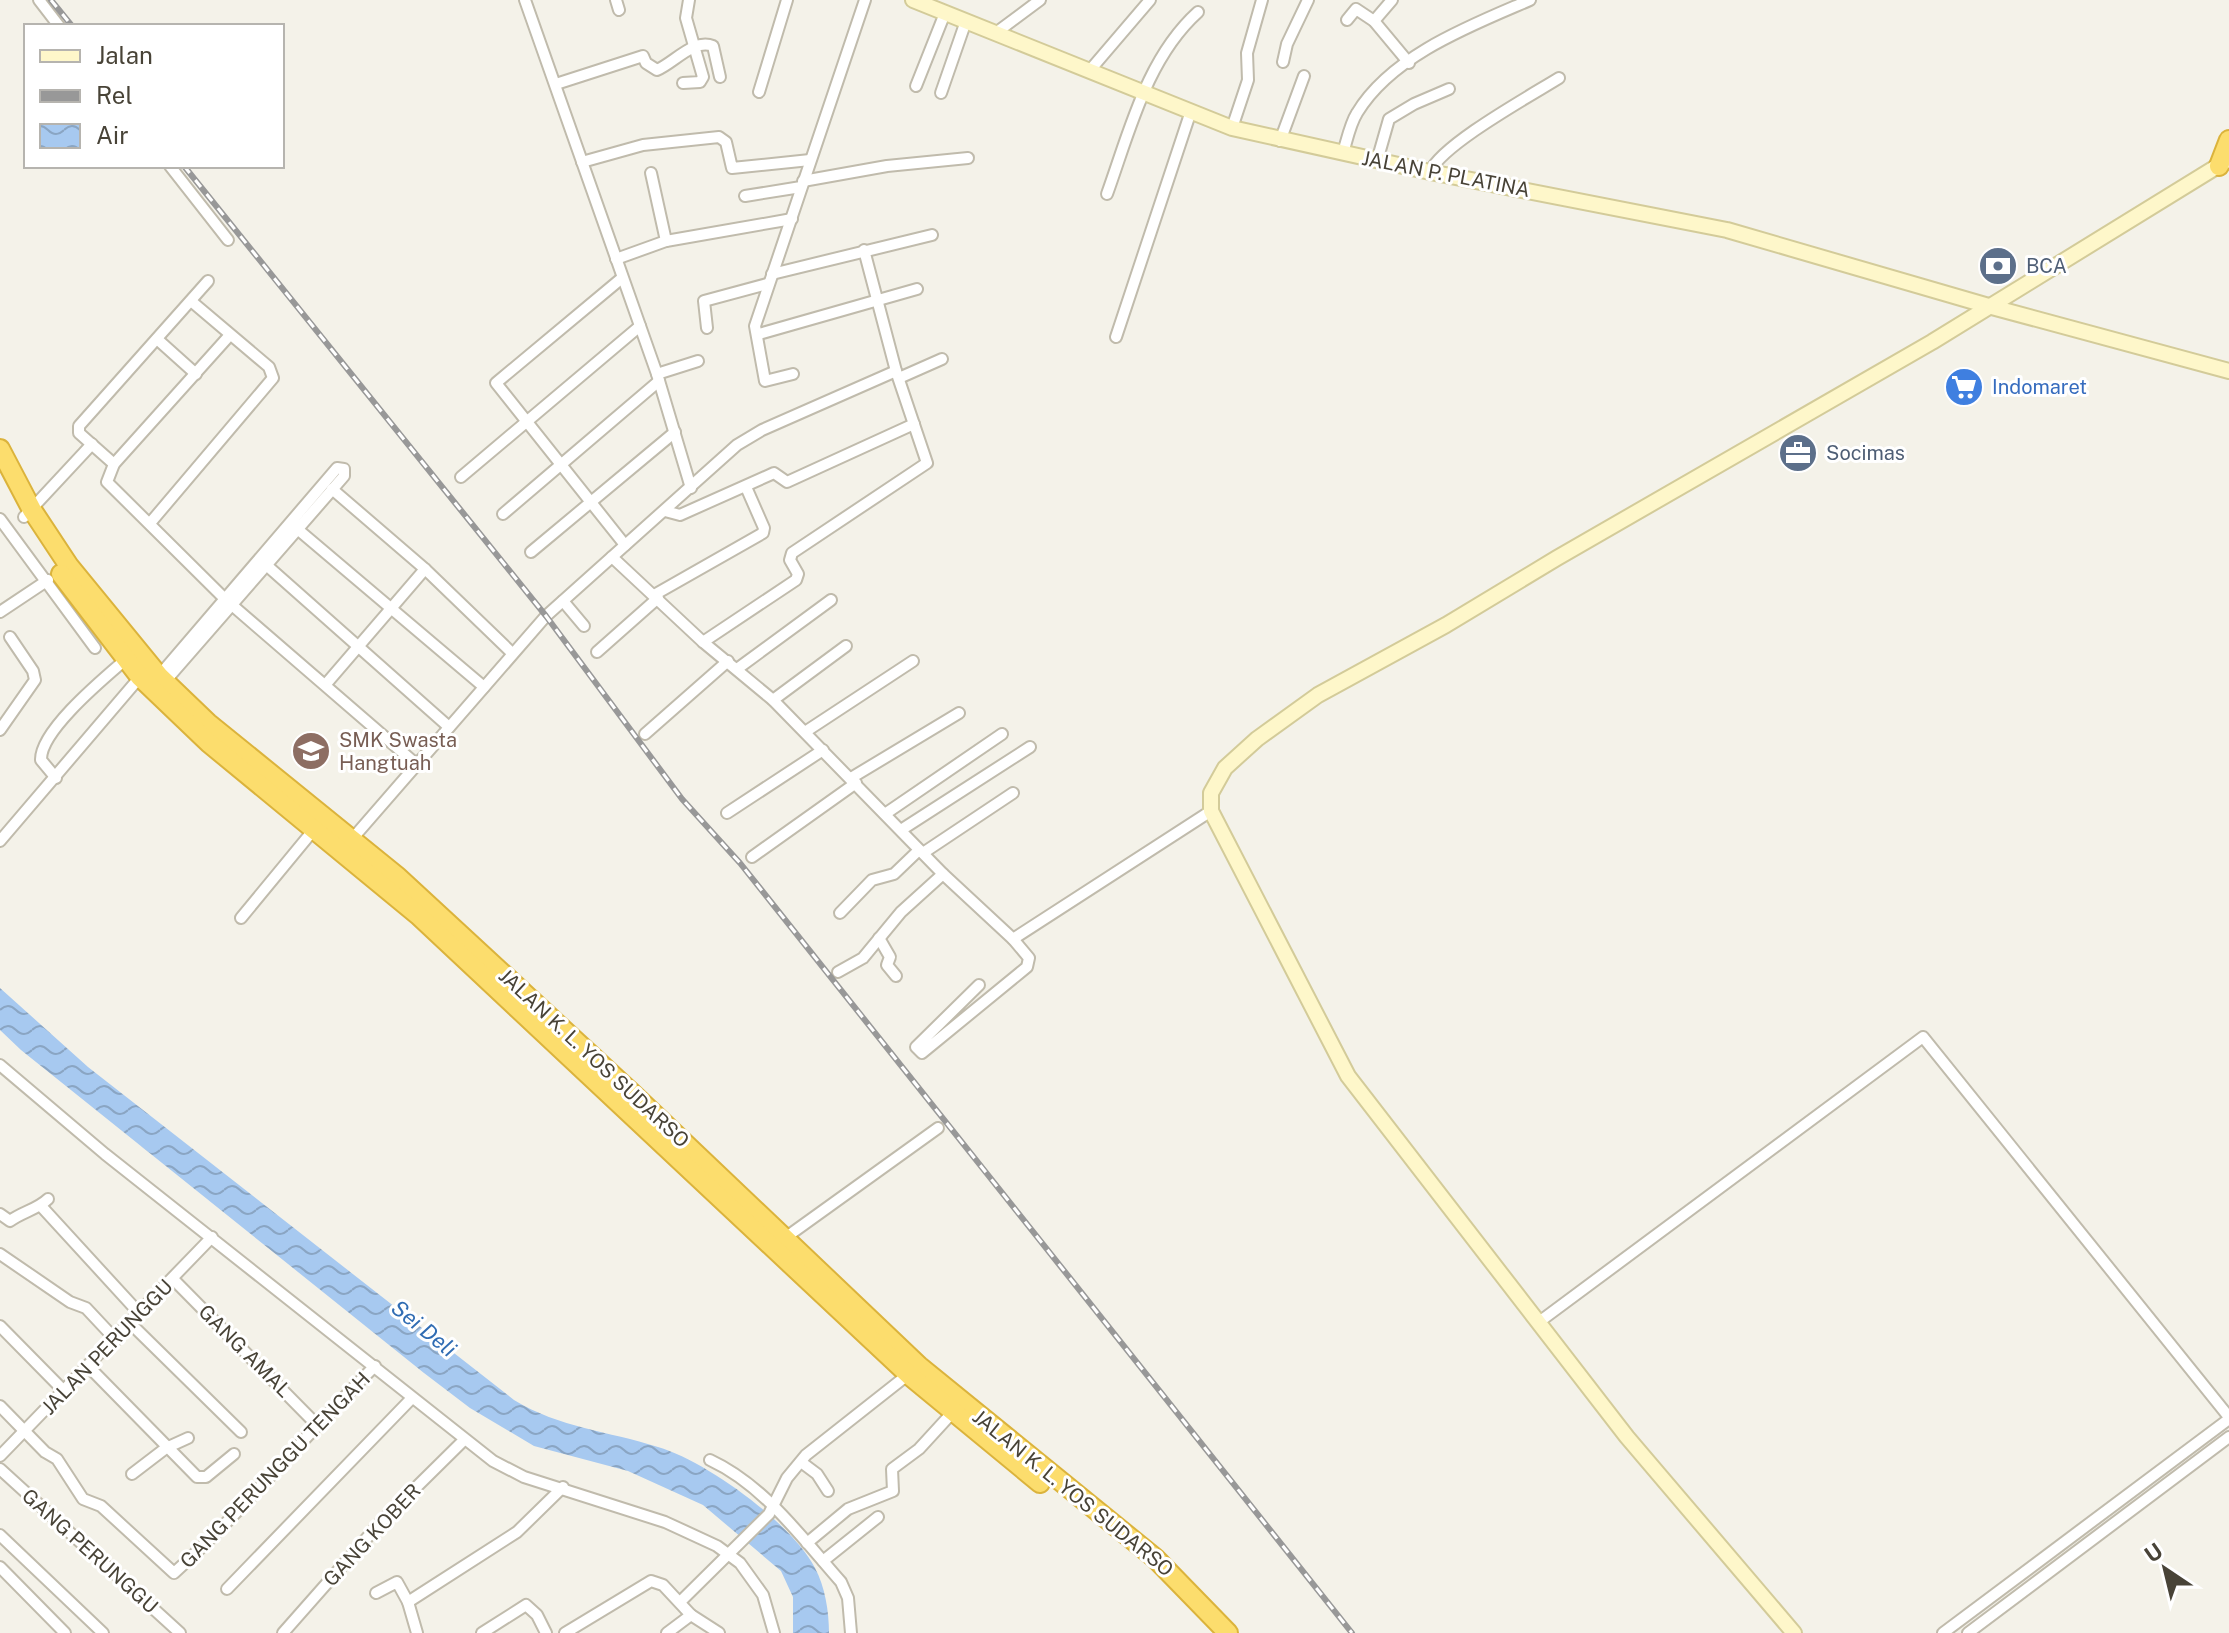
<svg xmlns="http://www.w3.org/2000/svg" width="2229" height="1633" viewBox="0 0 2229 1633" font-family="'Public Sans',sans-serif">
  <defs>
    <pattern id="water-waves" width="16" height="10" patternUnits="userSpaceOnUse" patternTransform="scale(2)"><rect width="16" height="10" fill="#a7c9f0"/><path d="M0 5q4-4 8 0t8 0" fill="none" stroke="#8aa5c3"/></pattern>
  </defs>
  <rect width="100%" height="100%" fill="#f4f2e9"/>
  <path fill="url(#water-waves)" d="M0,988L88,1067L514,1400C560,1428 608,1431 658,1447C706,1461 792,1523 815,1568C825,1587 829,1611 829,1633H793V1597L781,1571L703,1505L628,1471L534,1446L470,1408L424,1373L21,1050L0,1030Z"/>
  <g fill="none" stroke-linecap="round" stroke-linejoin="round">
    <defs>
      <g id="street">
        <path d="M39,0L59,26"/>
        <path d="M525,0L657,374L691,488"/>
        <path d="M616,0L619,10"/>
        <path d="M1347,20L1356,9L1374,21L1409,63"/>
        <path d="M1374,21L1392,0"/>
        <path d="M997,32L1040,0"/>
        <path d="M1283,62L1287,44L1308,0"/>
        <path d="M1091,69L1150,0"/>
        <path d="M683,83L700,82L703,77L686,18L689,0"/>
        <path d="M556,84L643,56L646,63L657,70C674,63 694,38 713,46L720,77"/>
        <path d="M916,86L945,13"/>
        <path d="M759,92L787,0"/>
        <path d="M941,93L966,21"/>
        <path d="M1232,128L1248,80L1247,53L1262,0"/>
        <path d="M1280,141L1304,76"/>
        <path d="M1343,153C1347,140 1350,124 1357,113C1392,55 1472,25 1530,0"/>
        <path d="M1377,161L1389,119L1414,104L1449,89"/>
        <path d="M582,162L643,145L719,137L726,142L732,168L810,160"/>
        <path d="M170,166L228,240"/>
        <path d="M1430,172C1441,145 1530,96 1559,78"/>
        <path d="M651,173L666,241"/>
        <path d="M803,181L887,166L968,158"/>
        <path d="M1107,194C1130,130 1147,58 1198,12"/>
        <path d="M745,196L801,187"/>
        <path d="M616,259L666,241L792,219"/>
        <path d="M772,274L932,235"/>
        <path d="M622,278L496,383L625,545"/>
        <path d="M707,328L704,301L767,284"/>
        <path d="M759,334L917,289"/>
        <path d="M229,336L114,464L107,482L225,599L416,764"/>
        <path d="M1116,337L1191,111"/>
        <path d="M157,339L196,374"/>
        <path d="M657,374L698,361"/>
        <path d="M793,374L765,381L755,326L865,0"/>
        <path d="M899,378L942,359"/>
        <path d="M114,464L79,433V426L208,281"/>
        <path d="M461,477L640,326"/>
        <path d="M332,489L425,569L512,653"/>
        <path d="M665,511L680,515L774,473L787,482L914,424"/>
        <path d="M503,514L659,381"/>
        <path d="M24,517L92,444"/>
        <path d="M0,519L95,648"/>
        <path d="M151,522L273,378L269,367L191,301"/>
        <path d="M295,527L484,687"/>
        <path d="M531,552L675,432"/>
        <path d="M612,557L703,642L773,700L943,874L1013,939L1211,811"/>
        <path d="M264,563L449,727"/>
        <path d="M654,595L763,533L764,528L746,487"/>
        <path d="M563,601L584,626"/>
        <path d="M0,612L48,580"/>
        <path d="M703,642L796,580L798,574L790,560L792,553L927,463L896,371L864,250"/>
        <path d="M597,652L658,598"/>
        <path d="M737,669L831,600"/>
        <path d="M158,677L337,468L344,469V476L162,685"/>
        <path d="M326,684L425,569"/>
        <path d="M773,700L846,646"/>
        <path d="M0,730L35,680L33,671L10,637"/>
        <path d="M805,732L913,661"/>
        <path d="M645,734L728,661"/>
        <path d="M56,778L41,760C40,731 103,679 125,660"/>
        <path d="M851,778L959,713"/>
        <path d="M727,813L823,750"/>
        <path d="M885,814L1002,734"/>
        <path d="M901,830L1030,747"/>
        <path d="M353,838L546,616L737,445L762,430L896,371"/>
        <path d="M0,841L140,677"/>
        <path d="M923,853L1013,793"/>
        <path d="M752,857L856,783"/>
        <path d="M840,913L872,880L894,874L919,850"/>
        <path d="M241,918L316,827"/>
        <path d="M879,938L890,957L887,965L896,976"/>
        <path d="M838,972L863,958L901,912L943,874"/>
        <path d="M979,985L916,1047L922,1053L1027,967L1029,958L1013,939"/>
        <path d="M0,1065L105,1154L493,1461L524,1477L665,1522L717,1546L740,1563L763,1595L774,1633"/>
        <path d="M41,1206L140,1314"/>
        <path d="M0,1214L10,1221C22,1212 38,1209 48,1199"/>
        <path d="M785,1238L938,1128"/>
        <path d="M0,1254L70,1302L86,1308L116,1340"/>
        <path d="M173,1279L316,1424"/>
        <path d="M1539,1322L1923,1037L2229,1417"/>
        <path d="M131,1324L241,1432"/>
        <path d="M0,1326L64,1391"/>
        <path d="M89,1367L197,1477H206L234,1454"/>
        <path d="M0,1406L45,1452L57,1459L83,1499L101,1506L174,1573C245,1509 306,1434 375,1366"/>
        <path d="M0,1456L212,1237"/>
        <path d="M710,1460C764,1485 802,1538 841,1582L848,1598L851,1633"/>
        <path d="M801,1462L817,1474L828,1491"/>
        <path d="M0,1469L180,1633"/>
        <path d="M132,1474L166,1448L188,1438"/>
        <path d="M0,1535L103,1633"/>
        <path d="M807,1543L848,1509L893,1491L892,1469L919,1449L952,1413"/>
        <path d="M823,1561L878,1517"/>
        <path d="M0,1567L65,1633"/>
        <path d="M227,1589L412,1398"/>
        <path d="M376,1593L397,1582L408,1602"/>
        <path d="M681,1601L769,1514L787,1478L806,1455L910,1373"/>
        <path d="M691,1615L719,1633"/>
        <path d="M283,1633L381,1522L464,1440"/>
        <path d="M417,1633L408,1602L517,1532L563,1487"/>
        <path d="M482,1633L526,1605L537,1615L546,1633"/>
        <path d="M565,1633L651,1581L663,1585L691,1615L667,1633"/>
        <path d="M1943,1633L2229,1419"/>
        <path d="M1968,1633L2229,1437"/>
      </g>
      <g id="secondary">
        <path d="M913,0L1232,128L1430,172L1727,230L1992,307L2229,371"/>
        <path d="M1794,1633L1627,1437L1348,1076L1211,811V793L1225,768L1257,739L1318,695L1446,625L1557,558L1932,342L2226,161"/>
      </g>
      <g id="highway">
        <path d="M2219,166L2229,140"/>
        <path d="M0,449L32,510L69,566L159,676L208,723L398,877L633,1094L919,1366L1155,1558L1228,1633"/>
        <path d="M61,574L140,677L209,743L418,915L909,1375L1040,1483"/>
      </g>
    </defs>
    <use href="#street" stroke="#c0bbac" stroke-width="14"/>
    <use href="#secondary" stroke="#d3cb99" stroke-width="18"/>
    <use href="#highway" stroke="#dbb33c" stroke-width="22"/>
    <use href="#street" stroke="#fff" stroke-width="10"/>
    <use href="#secondary" stroke="#fef7ca" stroke-width="14"/>
    <use href="#highway" stroke="#fcdd6d" stroke-width="18"/>
    <defs>
      <g id="rail">
        <path d="M51,0L72,26"/>
        <path d="M184,166L546,616L682,799L740,863L1352,1633"/>
      </g>
    </defs>
    <use href="#rail" stroke="#989898" stroke-width="6"/>
    <use href="#rail" stroke="#fff" stroke-width="3" stroke-dasharray="9" stroke-linecap="butt"/>
  </g>
  <defs>
    <symbol id="bank-disc" viewBox="-11 -11 22 22"><circle r="9.5" fill="#5c6f8a" stroke="#fff"/><path d="M-6-4H6V4H-6ZM0-2.3a2.3 2.3 0 1 0 0 4.6a2.3 2.3 0 1 0 0-4.6Z" fill="#fff"/></symbol>
    <symbol id="supermarket-disc" viewBox="-11 -11 22 22"><circle r="9.5" fill="#3f7fe0" stroke="#fff"/><path d="M-6-5.5h2.5l.6 2H6L4.5 2H-2.5L-4.4-4H-6ZM-1.5 3.2a1.3 1.3 0 1 0 .1 0ZM3 3.2a1.3 1.3 0 1 0 .1 0Z" fill="#fff"/></symbol>
    <symbol id="office-disc" viewBox="-11 -11 22 22"><circle r="9.5" fill="#5c6f8a" stroke="#fff"/><path d="M-6-3h4V-5.5h4V-3h4V5H-6ZM-1-4.5V-3h2v-1.5ZM-6 0V1H6V0Z" fill="#fff"/></symbol>
    <symbol id="school-disc" viewBox="-11 -11 22 22"><circle r="9.5" fill="#8d6e63" stroke="#fff"/><path d="M0-5L7-2L0 1L-7-2ZM-4 1L0 2.5L4 1V4Q0 6-4 4Z" fill="#fff"/></symbol>
  </defs>
  <g fill-rule="evenodd">
    <use href="#bank-disc" x="1976" y="244" width="44" height="44"/>
    <use href="#supermarket-disc" x="1942" y="365" width="44" height="44"/>
    <use href="#office-disc" x="1776" y="431" width="44" height="44"/>
    <use href="#school-disc" x="289" y="729" width="44" height="44"/>
  </g>
  <g text-anchor="middle" stroke-width="6" stroke-linejoin="round" paint-order="stroke">
    <g font-size="20" fill="#484337" stroke="#fff">
      <text transform="translate(1446 174) rotate(11)" y="7">JALAN P. PLATINA</text>
      <text transform="translate(594 1058) rotate(43)" y="7">JALAN K. L. YOS SUDARSO</text>
      <text transform="translate(107 1347) rotate(-46)" y="7">JALAN PERUNGGU</text>
      <text transform="translate(245 1351) rotate(45)" y="7">GANG AMAL</text>
      <text transform="translate(275 1470) rotate(-46)" y="7">GANG PERUNGGU TENGAH</text>
      <text transform="translate(1073 1493) rotate(39)" y="7">JALAN K. L. YOS SUDARSO</text>
      <text transform="translate(372 1535) rotate(-47)" y="7">GANG KOBER</text>
      <text transform="translate(90 1551) rotate(42)" y="7">GANG PERUNGGU</text>
    </g>
    <g font-size="20" fill="#4e5e75" stroke="#fff" text-anchor="start">
      <text x="2026" y="273">BCA</text>
      <text x="1826" y="460">Socimas</text>
    </g>
    <g font-size="20" fill="#366cbe" stroke="#fff" text-anchor="start">
      <text x="1992" y="394">Indomaret</text>
    </g>
    <g font-size="20" fill="#785e54" stroke="#fff" text-anchor="start">
      <text x="339" y="747">SMK Swasta<tspan x="339" dy="23">Hangtuah</tspan></text>
    </g>
    <g font-size="22" font-style="italic" fill="#316db3" stroke="#fff">
      <text transform="translate(424 1328) rotate(39)" y="8">Sei Deli</text>
    </g>
  </g>
  <rect x="24" y="24" width="260" height="144" fill="#ffffff" stroke="#b6b4af" stroke-width="2"/>
  <rect x="40" y="50" width="40" height="12" fill="#fef7ca" stroke="#b6b4af" stroke-width="2"/>
  <text x="96" y="64" font-size="24" fill="#484337">Jalan</text>
  <rect x="40" y="90" width="40" height="12" fill="#989898" stroke="#b6b4af" stroke-width="2"/>
  <text x="96" y="104" font-size="24" fill="#484337">Rel</text>
  <rect x="40" y="124" width="40" height="24" fill="url(#water-waves)" stroke="#b6b4af" stroke-width="2"/>
  <text x="96" y="144" font-size="24" fill="#484337">Air</text>
  <g transform="translate(2165 1569) rotate(325)" stroke="#ffffff" stroke-width="6" paint-order="stroke">
  <path d="M0-6L14 30L0 20L-14 30Z" fill="#484337"/>
  <text y="-12" font-size="22" font-weight="bold" text-anchor="middle" fill="#484337">U</text>
  </g>
</svg>
